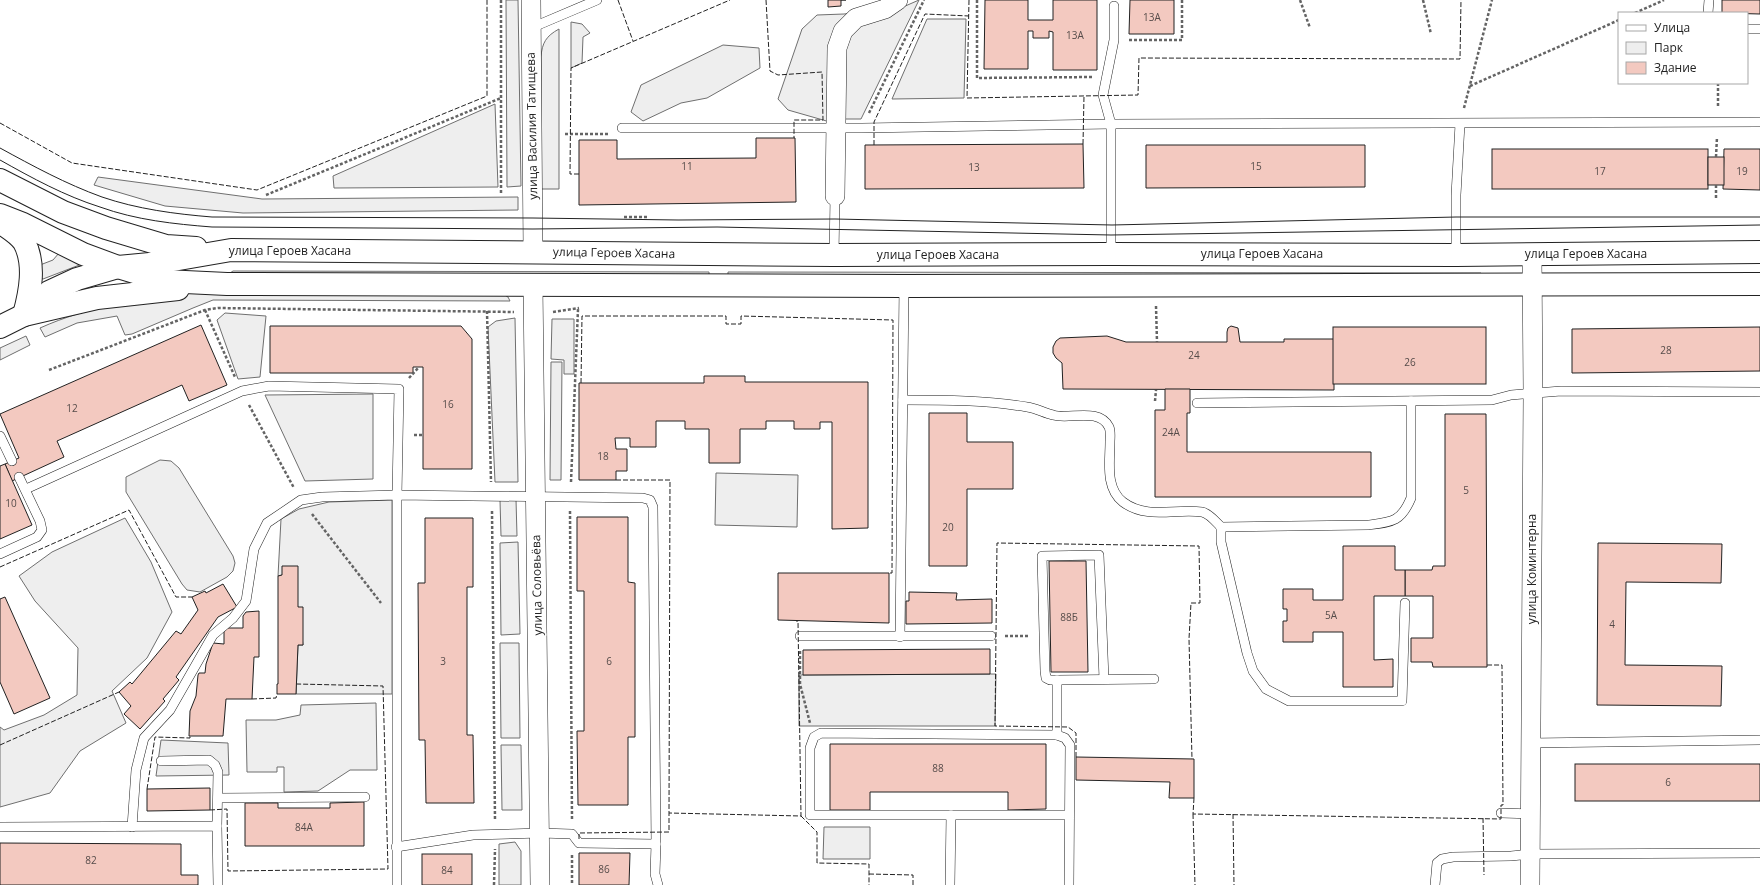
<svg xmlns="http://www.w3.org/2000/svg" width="1760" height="885" viewBox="0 0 1760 885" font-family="'Open Sans',sans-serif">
  <rect width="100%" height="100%" fill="#fff"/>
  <g fill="#eee" stroke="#6f6f6f">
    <path d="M506,0H518L521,186L507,187Z"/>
    <path d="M919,0L861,119H839V68L850,35L862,25Z"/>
    <path d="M853,13L830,122L788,110L778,99L802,29L817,15L844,14Z"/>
    <path d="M927,19H966L964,98L892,99Z"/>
    <path d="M571,22L582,24L590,33L583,37L582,63L571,68Z"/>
    <path d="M559,29V189H541V57C542,43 546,36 559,29Z"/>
    <path d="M723,45L759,48L760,68L707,98L681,103L643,121L631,112L641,85Z"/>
    <path d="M495,104L498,187L334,188L333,176Z"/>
    <path d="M98,177L262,199L518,197V210L243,213L165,206L94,185Z"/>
    <path d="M59,253L82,264L43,279L41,278L40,265L53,260Z"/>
    <path d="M233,271L709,272V278L230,273Z"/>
    <path d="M728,272L1481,273V278H728Z"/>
    <path d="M186,293L503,294L508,297L510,301L213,300L193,308L132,334L125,335L117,316L77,323L45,337L40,328C89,306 134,301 186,293Z"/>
    <path d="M225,313L266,316L260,377L238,379L217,320Z"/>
    <path d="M515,318L518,482H495L488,327L496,321Z"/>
    <path d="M552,319H574V374H564V360L551,359Z"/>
    <path d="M26,336L30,345L0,360V348Z"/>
    <path d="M373,394V479L305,481L265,395Z"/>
    <path d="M160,460L171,461L179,468L233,556L235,563L233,571L227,577L200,592L187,590L182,584L126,492V477Z"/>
    <path d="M716,473L798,475L797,527L715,525Z"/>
    <path d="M516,499L517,536H501L500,500Z"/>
    <path d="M392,500V694H296L298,645H303L298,607L282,575L278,576L281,519L299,509L329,502Z"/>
    <path d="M125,518L151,562L172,612L147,658L112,691L126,723L80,751L50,793L0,807V727L4,730L44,715L77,695L78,648L35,601L19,576L52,552Z"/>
    <path d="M518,542L520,634L501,635L500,543Z"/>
    <path d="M500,643H519L520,738H501Z"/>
    <path d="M996,674L995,726H799V675Z"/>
    <path d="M376,703L377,770H350L318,791L284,792V767H277V772H247L246,720H276L300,715L301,705Z"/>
    <path d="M501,745H521L522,810H502Z"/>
    <path d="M824,827H870V859H823Z"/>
    <path d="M515,842L521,851V885H499V844Z"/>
  </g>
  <g fill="#ededed" stroke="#6f6f6f">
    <path d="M551,362H562L561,480H550Z"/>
    <path d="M161,740L228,743L229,775L156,776Z"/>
  </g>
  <g fill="#f3c9c0" stroke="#222">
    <path d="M828,0H846H841V6L828,7Z"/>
    <path d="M985,0H1028V20H1053V0H1097V70H1053V32L1049,31V38H1033V31H1028V69H984Z"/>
    <path d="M1130,0H1174V34H1129Z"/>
    <path d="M1722,0H1760V14L1722,13Z"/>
    <path d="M756,138H795L796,202L579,205V140H617V159L756,158Z"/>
    <path d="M1083,144L1084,188L865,189V145Z"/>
    <path d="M1146,145H1365V187L1146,188Z"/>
    <rect x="1492" y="149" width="216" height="40"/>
    <path d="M1724,149H1760V190L1723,189Z"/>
    <rect x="1708" y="157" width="16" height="28"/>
    <path d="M201,325L227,385L189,401L182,385L57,441L64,457L12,481L5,464L19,458L0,414Z"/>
    <path d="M270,326H461L472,339V469H423V367H413V373H270Z"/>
    <path d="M1231,326L1238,328L1240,342H1284V339H1334V390L1063,389L1062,363L1056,358L1053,353V347L1056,341L1060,338L1107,336L1126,342H1227V332L1228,328Z"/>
    <rect x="1333" y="327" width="153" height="57"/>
    <path d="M1760,327V371L1572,373V329Z"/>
    <path d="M704,376H745V382H868V528L832,529V422H820V429H794V421H766V429H740V463H709V429H685V421H656V447H630V438H615L616,449H627V471H616V480H579V383H704Z"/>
    <path d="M1165,389H1190V413H1187V452H1371V497H1155V410H1165Z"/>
    <path d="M929,413H967V442H1013V489H967V566H929Z"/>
    <path d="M1445,414H1486L1487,667H1433L1432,662H1411V638H1433V596H1405V570H1432L1433,566H1445Z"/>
    <path d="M5,464L32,525L0,539V466Z"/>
    <path d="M577,517H628V582L635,583V737H628V805H578L577,731H584V591H577Z"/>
    <path d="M425,518H473V587H467V735H473L474,803H426L425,740H419L418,583H425Z"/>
    <path d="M1598,543L1722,544L1721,583L1626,582L1625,665L1722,666L1721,706L1597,705Z"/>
    <path d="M1343,546H1395V570H1405V596H1374V660L1393,659V687H1343V632H1313V642H1283V621H1287V609H1283V589H1313V600H1343Z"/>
    <path d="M1049,561H1086L1088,672H1051Z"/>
    <path d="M282,566H298V607H303V645H298L296,694H277V684H278V576L282,575Z"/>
    <path d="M778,573H889V623L778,620Z"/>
    <path d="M223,584L237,607L218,617L176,677L179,680L163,699L165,701L140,729L124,714L131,706L119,692L130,682L132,684L176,631L181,634L198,610L192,597L205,591L206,593Z"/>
    <path d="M909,592L957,593L956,600L992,599V623L906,624V601H909Z"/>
    <path d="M5,597L50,698L14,714L0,682V599Z"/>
    <path d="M259,611V657H254L252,699H226L223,736H189L190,711L196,696L198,675L199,673H205L206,664L213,643L224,644V632L227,628H243V616L246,612Z"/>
    <path d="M990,649V674L803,675V650Z"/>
    <path d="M830,744H1046V809L1008,810V792H870V810H830Z"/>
    <path d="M1076,757L1194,759V798H1169L1170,782L1076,780Z"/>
    <rect x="1575" y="764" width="185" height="37"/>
    <path d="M210,788V810L147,811V789Z"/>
    <path d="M364,802V846H245V803H278V808H330V803Z"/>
    <path d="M0,843L181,844V875H198V885H0Z"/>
    <path d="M579,853H630L629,885H579Z"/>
    <rect x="422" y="854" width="50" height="31"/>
  </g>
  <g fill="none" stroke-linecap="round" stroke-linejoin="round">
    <defs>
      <g id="service">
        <path d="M1708,13L1709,0"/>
        <path d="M531,28L597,0"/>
        <path d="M1747,29H1760"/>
        <path d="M622,128H862L1111,124L1760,122"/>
        <path d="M1111,254V124L1103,95L1114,40V6"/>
        <path d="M834,255L835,196"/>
        <path d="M1456,255V195L1460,124"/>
        <path d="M903,400C945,400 986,400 1027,407C1036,408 1044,413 1053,415C1069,420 1099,407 1109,427C1111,431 1110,438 1110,442C1110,462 1105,488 1123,502C1147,520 1176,508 1202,512C1209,513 1217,523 1221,527L1368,525C1392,522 1401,522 1411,498V401"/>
        <path d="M1197,403L1492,400L1511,395L1561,391L1760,392"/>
        <path d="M0,436L12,461"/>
        <path d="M26,489L242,391L269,386L399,389L397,495V885"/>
        <path d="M1221,527V542L1247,653L1253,671L1266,689L1289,701H1402L1405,603"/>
        <path d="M0,554L37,537L42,530L40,521L19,477"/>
        <path d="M800,636H991"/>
        <path d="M900,637L904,286"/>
        <path d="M1057,680L1154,679"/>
        <path d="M1057,735V680H1050L1046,678L1045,671L1042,556L1099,555L1104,679"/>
        <path d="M1530,743L1760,740"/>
        <path d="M161,761L209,760L215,765L218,772L217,826"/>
        <path d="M218,798L365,797"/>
        <path d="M1501,813L1530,814"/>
        <path d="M0,827L217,826L218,885"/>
        <path d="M132,827L136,770L144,738L170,710L213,635L233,618L246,601L254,549L267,523L301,500L322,497L397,495L643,498L650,500L653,507L656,844L579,843L572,834L540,833L473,835L396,847"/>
        <path d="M656,844L655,874L658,885"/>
        <path d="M950,885L951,815"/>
        <path d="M1069,885L1070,745L1065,738L1057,735L821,733L814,737L810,748V815H1069"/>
        <path d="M1435,885L1437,863L1442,859L1453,857L1511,856L1530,854L1760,853"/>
      </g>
      <g id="minor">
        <path d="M531,0L533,252"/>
        <path d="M835,196L837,48L843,31L856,18L885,9L898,0"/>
        <path d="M533,285L540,885"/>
        <path d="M1530,885L1533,394L1532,254"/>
      </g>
      <g id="primary">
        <path d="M0,180L63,212L106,228L166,246L196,248"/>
        <path d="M0,215L23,224L83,254L118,267L164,281L227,284L904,286L1760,284"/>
        <path d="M0,222C8,228 18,233 24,242C36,264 30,293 24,315"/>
        <path d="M24,315L49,292L77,279L118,267L150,264L231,250L834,255L1111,254L1456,255L1760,252"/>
        <path d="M0,327L24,315L97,298L178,289"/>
      </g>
    </defs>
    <use href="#service" stroke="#222" stroke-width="10"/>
    <use href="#minor" stroke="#222" stroke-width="20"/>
    <use href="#primary" stroke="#222" stroke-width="24"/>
    <g stroke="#646464" stroke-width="2.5" stroke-dasharray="3 2" stroke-linecap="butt">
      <path d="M501,0V194"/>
      <path d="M977,0V78L1093,77"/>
      <path d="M1300,0L1310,28"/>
      <path d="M1423,0L1431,34"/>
      <path d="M1635,13L1664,0"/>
      <path d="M1129,40H1182V0"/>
      <path d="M1470,86L1619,20"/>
      <path d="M1718,106V83"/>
      <path d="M1464,108L1492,0"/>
      <path d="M869,113L924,0"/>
      <path d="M565,134H609"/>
      <path d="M1716,157L1717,137"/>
      <path d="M266,195L501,98"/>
      <path d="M1716,198V185"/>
      <path d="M624,217H647"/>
      <path d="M1156,306L1157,342"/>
      <path d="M205,310L235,377"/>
      <path d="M487,311L491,482"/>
      <path d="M553,312L579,308"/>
      <path d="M49,370L205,310L218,308L514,312"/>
      <path d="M409,378L419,367"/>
      <path d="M1155,401L1156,390"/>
      <path d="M249,405L294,488"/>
      <path d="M414,435H423"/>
      <path d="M571,482L578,309"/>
      <path d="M492,511L495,820"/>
      <path d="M570,511L572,820"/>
      <path d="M312,514L381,603"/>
      <path d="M1005,636H1030"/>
      <path d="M800,651V684L810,723"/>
      <path d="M572,855V885"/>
      <path d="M494,885L495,849"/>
    </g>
    <use href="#service" stroke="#fff" stroke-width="9"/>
    <use href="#minor" stroke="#fff" stroke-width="19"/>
    <use href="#primary" stroke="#fff" stroke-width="22"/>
    <g stroke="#222" stroke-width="1">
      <path d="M0,148C33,166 66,184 102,197C137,209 175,214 212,217L533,218L678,220L835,219L1112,225L1456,217H1760"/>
      <path d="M0,160C32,178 65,196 100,207C136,220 174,224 212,227L533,229L717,227L1111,235L1760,225"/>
    </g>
    <g stroke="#222" stroke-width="1" stroke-dasharray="5 2" stroke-linecap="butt">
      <path d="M618,0L633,41"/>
      <path d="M766,0L770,71L778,75L822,72L823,120H794V138"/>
      <path d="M969,0L967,98L1138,95L1139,58L1460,59L1461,0"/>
      <path d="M0,123L72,163L257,190L487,96V0"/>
      <path d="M1083,144L1084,96"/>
      <path d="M874,145V122L925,14L969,16"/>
      <path d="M579,174H570L571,68L730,0"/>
      <path d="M581,383L582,316H726V324H741V316L893,320L892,573H889"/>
      <path d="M616,480H670L669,813L801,816L798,621H796"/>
      <path d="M0,567L129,510L176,597H192"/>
      <path d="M252,699L276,698L277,694"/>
      <path d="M0,745L119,692"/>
      <path d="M1076,757V733L1068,727L995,726L997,543L1199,546L1200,603H1191L1189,639L1192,759"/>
      <path d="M147,789L155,737L190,738V736"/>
      <path d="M1194,798L1193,814L1501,819V805H1503L1502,665H1487"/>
      <path d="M210,810L227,809L228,871L388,869L383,686L297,684"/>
      <path d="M1193,814L1195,885"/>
      <path d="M1233,814L1234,885"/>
      <path d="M801,816L817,832V863L869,864V885"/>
      <path d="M1483,818L1484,875"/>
      <path d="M579,839V833L669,832V813"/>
      <path d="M869,874L913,875V885"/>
    </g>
  </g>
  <g text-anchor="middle" stroke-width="3" stroke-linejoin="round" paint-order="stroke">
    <g font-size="10" fill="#564c4a">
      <text x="1152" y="21">13А</text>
      <text x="1075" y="39">13А</text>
      <text x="687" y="170">11</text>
      <text x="1256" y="170">15</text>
      <text x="974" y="171">13</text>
      <text x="1600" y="175">17</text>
      <text x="1742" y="175">19</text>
      <text x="1666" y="354">28</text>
      <text x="1194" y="359">24</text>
      <text x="1410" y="366">26</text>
      <text x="448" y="408">16</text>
      <text x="72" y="412">12</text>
      <text x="1171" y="436">24А</text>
      <text x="603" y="460">18</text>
      <text x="1466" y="494">5</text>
      <text x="11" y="507">10</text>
      <text x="948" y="531">20</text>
      <text x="1331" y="619">5А</text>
      <text x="1069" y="621">88Б</text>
      <text x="1612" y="628">4</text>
      <text x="443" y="665">3</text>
      <text x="609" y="665">6</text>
      <text x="938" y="772">88</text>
      <text x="1668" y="786">6</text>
      <text x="304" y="831">84А</text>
      <text x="91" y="864">82</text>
      <text x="604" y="873">86</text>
      <text x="447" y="874">84</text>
    </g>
    <g font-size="12" fill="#222" stroke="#fff">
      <text transform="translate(532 126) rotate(-91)" y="4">улица Василия Татищева</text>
      <text x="290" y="255">улица Героев Хасана</text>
      <text transform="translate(614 253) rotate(1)" y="4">улица Героев Хасана</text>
      <text x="1262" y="258">улица Героев Хасана</text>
      <text x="1586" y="258">улица Героев Хасана</text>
      <text x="938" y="259">улица Героев Хасана</text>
      <text transform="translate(1532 569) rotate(-90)" y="4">улица Коминтерна</text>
      <text transform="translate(537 585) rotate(-91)" y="4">улица Соловьёва</text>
    </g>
  </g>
  <rect x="1618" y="12" width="130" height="72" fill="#ffffff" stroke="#a7a7a7"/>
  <rect x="1626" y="25" width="20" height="6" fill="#ffffff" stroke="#a7a7a7"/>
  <text x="1654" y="32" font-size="12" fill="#222222">Улица</text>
  <rect x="1626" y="42" width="20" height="12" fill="#eeeeee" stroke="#a7a7a7"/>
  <text x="1654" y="52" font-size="12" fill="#222222">Парк</text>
  <rect x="1626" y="62" width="20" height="12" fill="#f3c9c0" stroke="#a7a7a7"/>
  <text x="1654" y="72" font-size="12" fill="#222222">Здание</text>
</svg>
